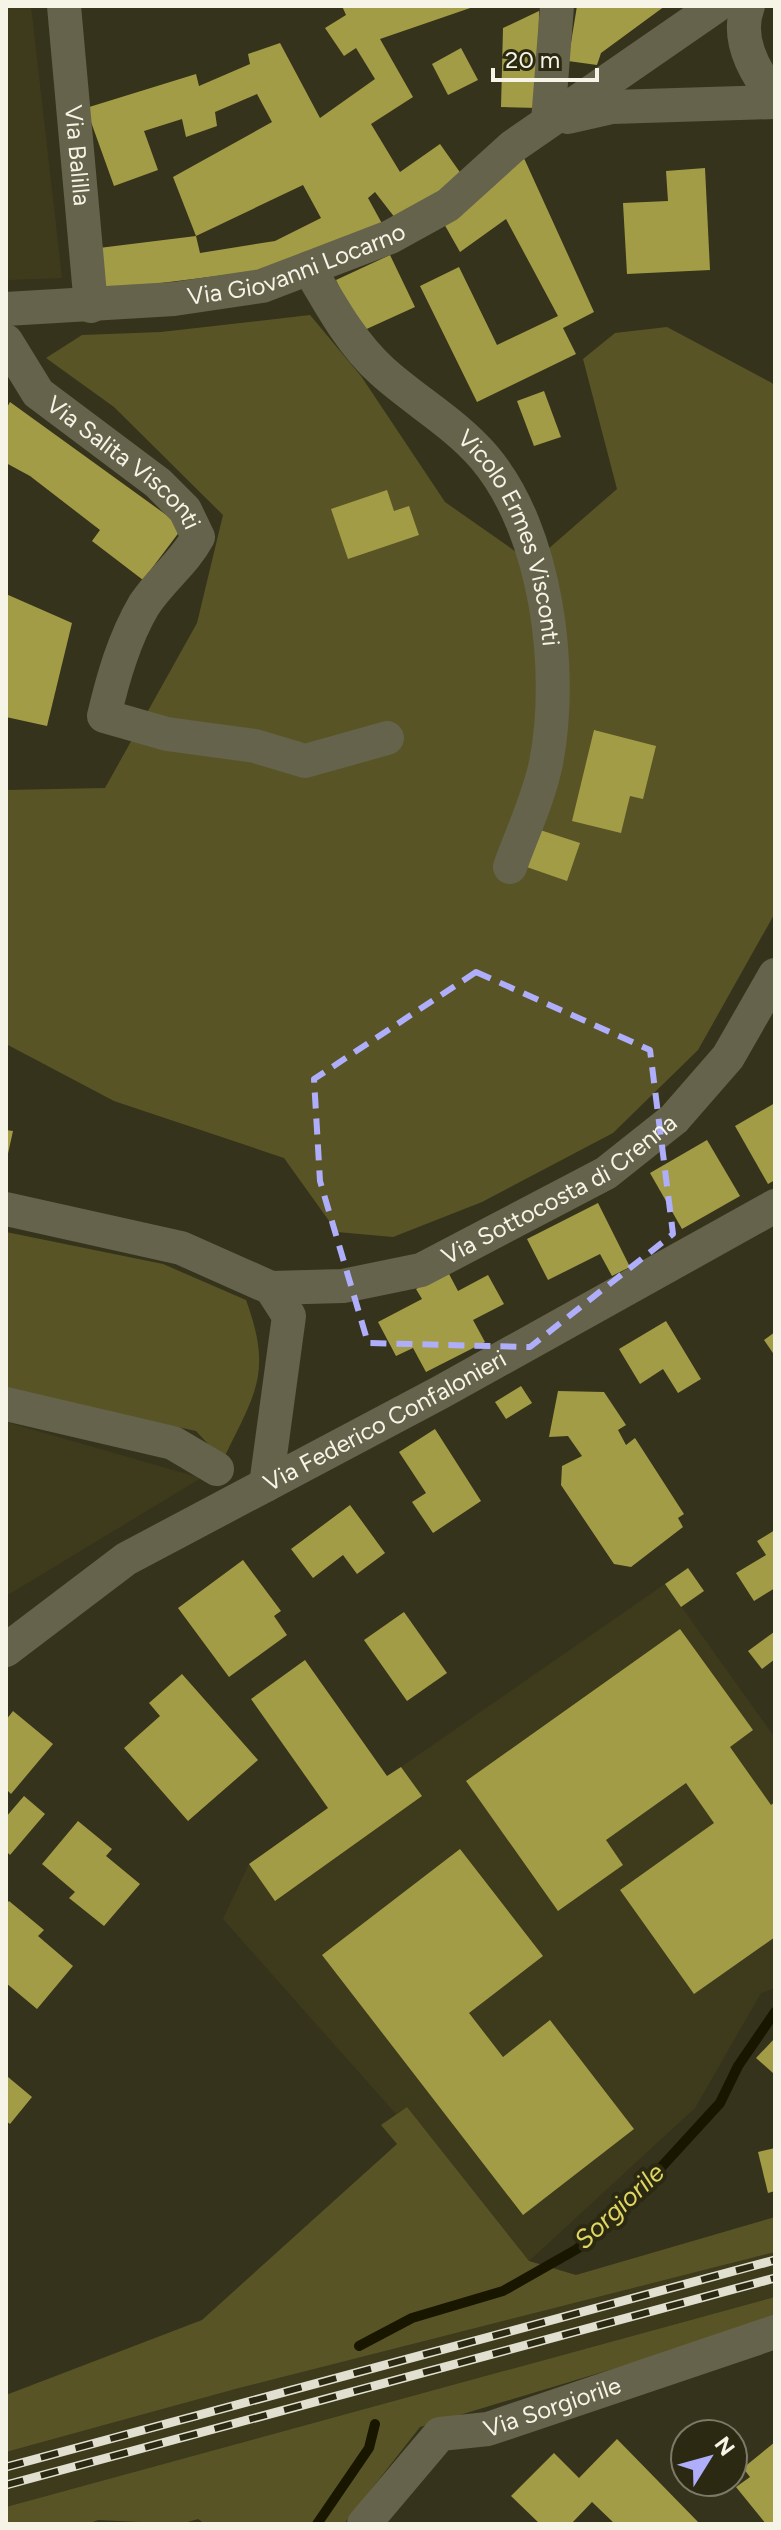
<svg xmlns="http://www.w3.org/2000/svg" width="781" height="2530" viewBox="0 0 781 2530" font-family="Figtree,sans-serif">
  <rect width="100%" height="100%" fill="#35331c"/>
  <g fill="#3e3b1d">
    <path d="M6,6H31L62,278L6,280Z"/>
    <path d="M6,1422L201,1478L6,1596Z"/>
    <path d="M665,1584L775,1738V1988L761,1993L695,2108L529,2261L407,2107L396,2114L223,1919L249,1864L275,1900L422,1796L401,1767Z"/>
    <path d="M775,2252V2297L6,2507V2452L239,2388Z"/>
  </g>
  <g fill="#595426">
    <path d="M310,315L361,376L445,502L532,563L617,489L583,359L615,333L667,327L772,383L775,388V913L698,1050L613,1133L482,1202L393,1237L337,1232L284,1158L114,1101L6,1044V790L105,788L197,623L223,515L114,407L46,358L82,335L161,332Z"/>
    <path d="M6,1232L163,1264L246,1300C273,1374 255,1393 223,1460L196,1431L6,1389Z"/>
    <path d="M407,2107L529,2261L576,2275L775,2217V2252L239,2388L6,2452V2395L202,2320L397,2144L381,2125Z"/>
    <path d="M775,2297V2320L420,2427L344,2524H205L198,2519L181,2524L98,2520L88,2524H6V2507Z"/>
  </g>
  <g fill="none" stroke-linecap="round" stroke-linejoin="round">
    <g stroke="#191600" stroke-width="10">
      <path d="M359,2346L412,2318L503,2291L577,2249L633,2198L720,2103L738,2066L775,2012"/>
      <path d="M317,2524L369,2448L375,2424"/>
    </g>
  </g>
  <g fill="#a39c46">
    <path d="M342,6H476L380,39L413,97L371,124L400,172L440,144L464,178L399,223L375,192L368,198L385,229L290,267L104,290L99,248L196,236L200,253L275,241L321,218L303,185L196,236L173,177L272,122L257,94L215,112L217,126L186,137L182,119L144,131L158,170L114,186L86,108L196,74L199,86L250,64L248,54L280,43L320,118L375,79L356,48L344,56L325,28L346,15Z"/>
    <path d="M577,6H665L601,53L597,65L568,61Z"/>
    <path d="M539,11L538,108L501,107L503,28Z"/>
    <path d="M461,48L478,80L448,95L432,64Z"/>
    <path d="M523,156L594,312L563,328L576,354L477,402L420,286L459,267L497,345L558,316L506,219L460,252L443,222Z"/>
    <path d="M705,168L710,270L627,274L623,203L668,201L666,171Z"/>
    <path d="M390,255L415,307L360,332L336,280Z"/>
    <path d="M544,391L561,437L534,446L517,401Z"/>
    <path d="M10,402L183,527L143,580L92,541L100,530L30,476L6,463V409Z"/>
    <path d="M387,490L394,511L409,506L419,535L348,559L331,509Z"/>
    <path d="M6,594L72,623L47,726L6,717Z"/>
    <path d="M594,730L656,746L643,799L630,796L621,833L572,821Z"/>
    <path d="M534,828L580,843L567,881L521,865Z"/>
    <path d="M775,1103V1180L768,1184L735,1126Z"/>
    <path d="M6,1130L13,1131L7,1158H6Z"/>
    <path d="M707,1140L740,1196L682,1229L650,1173Z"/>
    <path d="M598,1203L630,1267L612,1276L600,1254L548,1280L527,1239Z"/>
    <path d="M448,1272L458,1291L488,1275L504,1304L473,1320L485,1342L426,1372L413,1348L396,1356L378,1322L422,1299L416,1289Z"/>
    <path d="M666,1321L701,1379L678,1393L663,1369L640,1384L619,1349Z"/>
    <path d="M775,1332V1356L764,1340Z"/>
    <path d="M521,1386L532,1403L506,1419L495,1402Z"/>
    <path d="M558,1391L604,1392L626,1425L618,1430L626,1445L635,1438L684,1514L678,1518L683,1527L631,1567L614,1564L561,1485L562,1466L582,1456L568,1436L549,1437Z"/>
    <path d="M435,1429L481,1501L433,1533L412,1502L426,1493L399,1452Z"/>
    <path d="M350,1505L385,1553L357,1574L343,1555L313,1578L291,1549Z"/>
    <path d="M775,1530V1588L754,1601L736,1573L766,1555L757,1541Z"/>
    <path d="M243,1560L281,1611L274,1616L287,1635L229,1677L178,1608Z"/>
    <path d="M688,1568L704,1591L681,1607L665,1584Z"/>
    <path d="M404,1612L447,1673L407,1701L364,1640Z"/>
    <path d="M680,1629L753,1730L730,1747L771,1805L775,1802V1937L694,1994L620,1890L714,1823L686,1783L606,1840L623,1865L558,1911L466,1781Z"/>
    <path d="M774,1632L775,1659L762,1669L748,1651Z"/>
    <path d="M305,1660L387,1776L401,1767L422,1796L275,1901L249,1864L328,1808L251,1699Z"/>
    <path d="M182,1674L258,1760L188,1821L124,1748L160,1716L149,1703Z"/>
    <path d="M13,1711L53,1744L11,1794L6,1789V1720Z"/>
    <path d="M24,1796L45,1814L10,1855L6,1851V1817Z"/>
    <path d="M78,1821L112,1849L106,1856L140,1884L104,1926L69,1898L75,1892L42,1864Z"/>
    <path d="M460,1849L543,1956L469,2013L503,2057L550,2020L634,2129L523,2215L322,1955Z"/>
    <path d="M9,1901L44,1930L38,1936L73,1966L37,2009L6,1983V1904Z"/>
    <path d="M775,2038V2072L773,2073L756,2058Z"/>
    <path d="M8,2077L32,2097L10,2124L6,2121Z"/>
    <path d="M775,2148V2191L768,2193L758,2152Z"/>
    <path d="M617,2439L700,2524H615L592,2502L571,2524H540L511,2496L554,2453L579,2478Z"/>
    <path d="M775,2442V2524H766L736,2487L750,2477L743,2468Z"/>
  </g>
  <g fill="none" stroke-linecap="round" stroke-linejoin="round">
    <g stroke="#65634b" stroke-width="34">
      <path id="s1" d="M64,6L91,306"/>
      <path d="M748,6C735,39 755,73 775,98"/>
      <path d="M568,117L612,107L775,102"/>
      <path d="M548,121L557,6"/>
      <path id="s2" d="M309,268C330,304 351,343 382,371C415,401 455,423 484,457C547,531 564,671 546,763C539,798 522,833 510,867"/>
      <path id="s3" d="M6,309L174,299L262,286L390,237L448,205L512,147L716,6"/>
      <path id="s4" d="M6,341L38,393L158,483L185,510L198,537C184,563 160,580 144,605C124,639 113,678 104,716L167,734L255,746L305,761L387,738"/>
      <path d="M6,1209L181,1248L271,1288L289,1316L266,1485"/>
      <path id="s5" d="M271,1288L343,1286L421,1270L606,1173L674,1119L728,1057L775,975"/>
      <path d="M6,1404L173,1443L217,1469"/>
      <path id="s6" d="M6,1650L126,1559L441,1392L775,1206"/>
      <path id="s7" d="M364,2524L440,2434L488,2429L775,2332"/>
    </g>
    <defs>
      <g id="rail">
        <path d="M6,2467L775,2260"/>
        <path d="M6,2485L775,2278"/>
      </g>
    </defs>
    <use href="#rail" stroke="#e0dfd0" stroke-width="9"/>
    <use href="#rail" stroke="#2b2912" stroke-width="6" stroke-dasharray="18" stroke-linecap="butt"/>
  </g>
  <path fill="none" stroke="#afaefa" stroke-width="6" stroke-dasharray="16 10" stroke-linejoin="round" d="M476,972L650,1050L673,1234L530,1347L368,1343L320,1181L314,1079Z"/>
  <g text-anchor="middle" stroke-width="8" stroke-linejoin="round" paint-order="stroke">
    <g font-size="24" fill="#f5f4e6" stroke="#2b2912">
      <text dy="8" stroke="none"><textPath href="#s1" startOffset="150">Via Balilla</textPath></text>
      <text dy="8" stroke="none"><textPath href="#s3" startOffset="296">Via Giovanni Locarno</textPath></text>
      <text dy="8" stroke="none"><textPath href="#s4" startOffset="172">Via Salita Visconti</textPath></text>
      <text dy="8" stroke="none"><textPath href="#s2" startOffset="346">Vicolo Ermes Visconti</textPath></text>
      <text dy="8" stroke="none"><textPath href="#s5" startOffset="312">Via Sottocosta di Crenna</textPath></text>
      <text dy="8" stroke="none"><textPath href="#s6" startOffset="444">Via Federico Confalonieri</textPath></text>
      <text dy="8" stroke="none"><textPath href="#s7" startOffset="234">Via Sorgiorile</textPath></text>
    </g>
    <g font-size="26" font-style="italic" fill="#e0d662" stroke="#2b2912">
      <text transform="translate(619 2206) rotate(-43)" y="9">Sorgiorile</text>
    </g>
  </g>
  <rect width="781" height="2530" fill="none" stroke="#f5f4e6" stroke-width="16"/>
  <g transform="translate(709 2458) rotate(53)"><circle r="38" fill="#2b2912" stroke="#7c7a67" stroke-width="2"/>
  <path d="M0-6L14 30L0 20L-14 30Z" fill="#afaefa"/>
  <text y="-12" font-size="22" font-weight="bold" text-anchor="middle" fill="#f5f4e6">N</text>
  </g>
  <path d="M493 68v12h104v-12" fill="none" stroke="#f5f4e6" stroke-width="4"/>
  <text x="505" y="68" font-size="24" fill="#f5f4e6" stroke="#2b2912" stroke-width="6" paint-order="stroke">20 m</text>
</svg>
